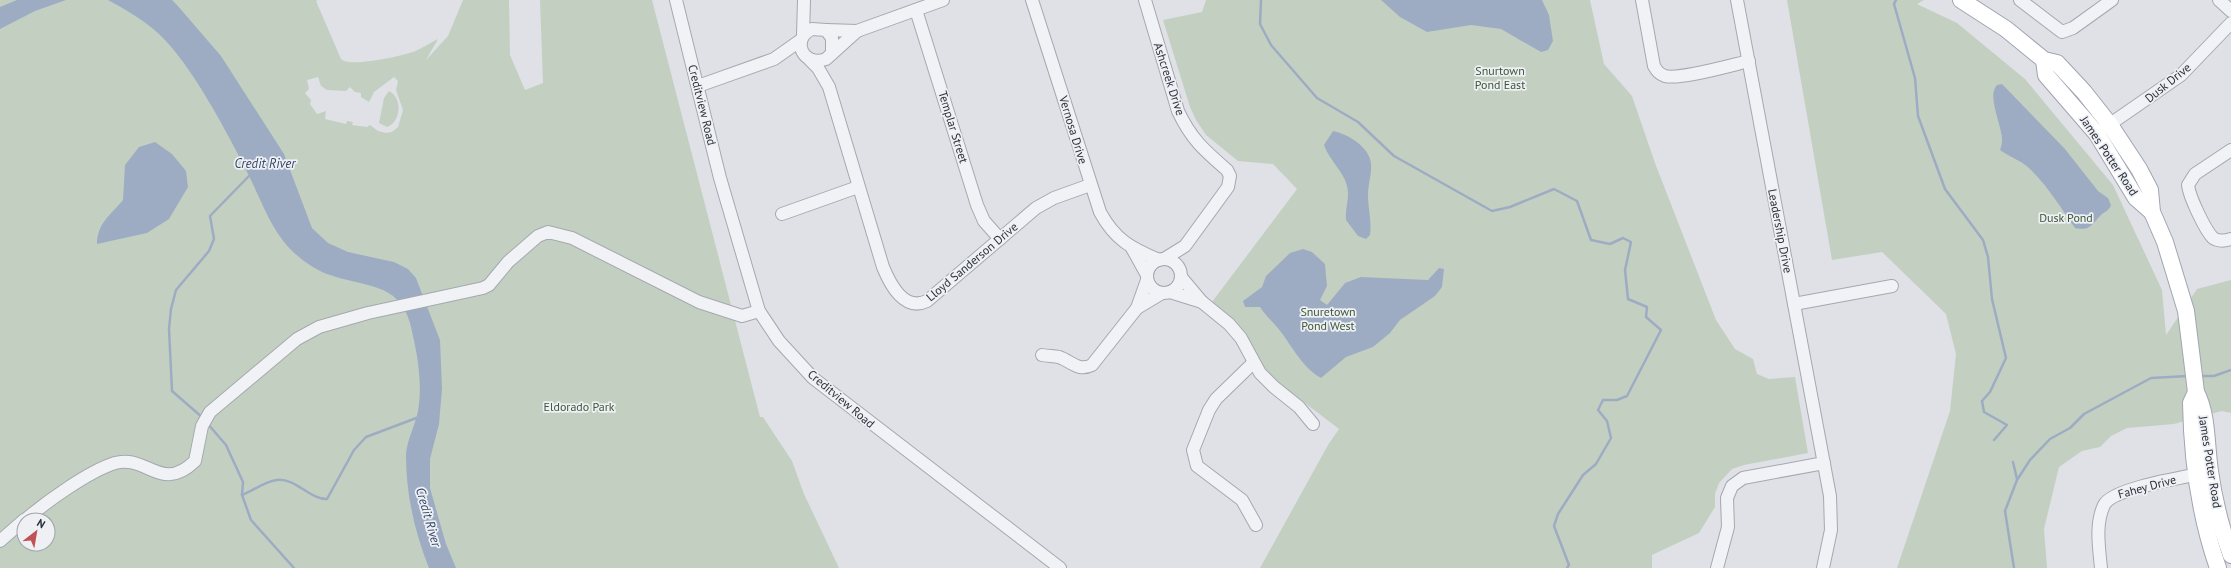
<svg xmlns="http://www.w3.org/2000/svg" width="2231" height="568" viewBox="0 0 2231 568" font-family="'PT Sans',sans-serif">
  <rect width="100%" height="100%" fill="#dfe1e7"/>
  <g fill="#c3d0c1" fill-rule="evenodd">
    <path d="M0,0H318L316,1L341,59C349,68 401,56 413,52C421,49 430,43 438,39L426,60L448,36L463,0H509L510,55L525,90L543,83L540,0H652L760,417H763L792,461L804,494L839,568H0ZM318,77L321,86L327,90L346,91L350,87L355,92L361,93V97L369,102L374,92L394,77L398,81L396,90L403,110L398,127L392,132L386,133L378,131L370,125L367,127L352,125L353,122L347,121L346,124L325,119L326,111L317,114L310,104L311,100L305,93L309,89L307,80ZM24,520H48V544H24Z"/>
    <path d="M1206,0H1590L1604,64L1632,96L1655,163L1716,320L1735,349L1753,359L1757,374L1769,379L1795,377L1808,453L1744,465L1732,469L1719,483L1715,494V507L1699,533L1652,555V568H1260L1328,445L1339,429L1275,380L1263,366L1243,330L1212,302L1297,189L1273,164L1238,161L1206,135L1196,120L1190,107L1163,20L1202,12Z"/>
    <path d="M1787,0H1924L1917,4L1957,23L2025,79L2113,185L2162,290L2166,335L2197,289L2231,280V413L2222,411L2174,424L2127,428L2111,436L2100,447L2082,451L2059,467L2044,529L2047,568H1897L1950,411L1956,354L1946,314L1882,252L1832,260Z"/>
    <path d="M389,91C403,98 401,122 387,127L379,123L384,98Z"/>
  </g>
  <g fill="#9eacc3">
    <path d="M17,0H66L35,11L0,29V7Z"/>
    <path d="M108,0H172L177,5L221,56L284,154L312,228L328,243L348,252L394,262L408,269L416,278L440,340L442,389L439,424L430,459V488L446,544L456,568H429C415,533 406,495 406,456C406,442 415,426 418,411C423,382 417,352 410,323C399,282 363,287 330,275C320,272 307,264 299,257C273,236 263,204 249,176C228,134 192,65 159,34C144,20 126,10 108,0Z"/>
    <path d="M1381,0H1542L1549,15L1553,41L1548,50L1541,52L1501,29L1471,25L1427,32L1400,17Z"/>
    <path d="M2002,84L2065,149L2098,191L2108,198L2111,205C2109,211 2105,211 2100,216C2091,226 2089,231 2075,228C2061,208 2047,185 2029,168C2020,160 2010,157 2000,150C2001,147 2002,144 2002,141C2003,127 1986,96 1997,85Z"/>
    <path d="M1333,131C1348,134 1370,147 1371,164C1372,174 1368,184 1368,195C1368,209 1372,221 1370,235L1366,239L1358,236L1346,220C1345,208 1350,197 1347,186C1344,172 1329,160 1324,145Z"/>
    <path d="M155,142L172,154L186,171L188,187L169,219L147,233L97,244C97,223 111,215 123,200L125,165L139,147Z"/>
    <path d="M1303,249L1312,252L1325,264L1327,286L1320,300L1327,305L1345,283L1361,277L1428,280L1439,268L1444,269L1442,287L1435,296L1400,320L1390,333L1373,347L1346,357L1321,378C1300,366 1291,343 1276,326C1270,319 1265,315 1260,307H1245L1243,301L1262,287L1266,276L1290,253Z"/>
  </g>
  <g fill="none" stroke-linecap="round" stroke-linejoin="round">
    <g stroke="#9eacc3" stroke-width="2.5">
      <path d="M1261,0L1260,24L1271,45L1317,98L1358,122L1394,156L1492,211L1510,207L1554,189L1577,201L1591,240L1610,244L1623,238L1631,242L1625,270L1628,299L1647,307L1646,317L1661,330L1627,396L1617,400H1603L1598,410L1607,421L1611,438L1596,464L1583,475L1558,514L1554,526L1569,565L1567,568"/>
      <path d="M1896,0L1894,4L1915,78L1918,116L1945,189L1983,240L1988,257L1992,299L2006,358L1990,392L1982,401L1984,412L2007,425L1994,440"/>
      <path d="M2199,376H2214L2231,370"/>
      <path d="M203,418L172,391L169,329L171,309L176,290L209,251L214,239L210,216L249,176"/>
      <path d="M207,423L226,445L243,482L242,495L251,520L294,568"/>
      <path d="M2013,462L2017,479"/>
      <path d="M242,495C252,491 266,481 277,480C296,478 309,499 327,499L354,450L366,437L419,417"/>
      <path d="M2014,568L2005,511L2017,480L2030,460L2050,439L2070,428L2084,414L2151,378L2188,376"/>
    </g>
    <defs>
      <g id="minor">
        <path d="M676,0L720,178L759,311L779,341L813,378L1060,568"/>
        <path d="M1032,0L1100,212C1115,240 1131,248 1159,260"/>
        <path d="M1145,0L1178,111C1191,139 1204,150 1227,170L1230,176L1228,187L1185,246L1164,259"/>
        <path d="M1642,0L1654,66C1657,71 1659,74 1665,76C1679,80 1732,65 1749,61"/>
        <path d="M1737,0L1830,496L1831,530L1823,568"/>
        <path d="M2020,0L2062,32L2073,28L2112,0"/>
        <path d="M2219,0L2231,11"/>
        <path d="M916,10L977,205L984,221L1000,239"/>
        <path d="M826,30L857,31L943,0"/>
        <path d="M803,35L804,0"/>
        <path d="M832,52V38L826,30L812,29C790,39 803,68 826,59L857,31"/>
        <path d="M810,60L818,68L829,87L883,267C890,284 904,312 927,301L1036,208L1054,198L1090,185"/>
        <path d="M698,86L774,59L801,40"/>
        <path d="M2103,129L2181,75L2231,23"/>
        <path d="M2231,150L2195,174L2188,185C2189,196 2205,230 2213,238C2219,242 2225,241 2231,239"/>
        <path d="M782,214L858,187"/>
        <path d="M1132,248L1147,275"/>
        <circle cx="1164" cy="276" r="17"/>
        <path d="M1181,277L1202,302L1229,324L1241,338L1260,373L1274,387L1299,407L1313,424"/>
        <path d="M1170,292L1202,302"/>
        <path d="M1794,304L1892,286"/>
        <path d="M1137,308L1162,293"/>
        <path d="M1042,355C1047,356 1054,356 1059,357C1071,361 1078,372 1092,365L1137,308L1147,280"/>
        <path d="M1253,363L1216,399L1209,410L1193,450L1197,466L1242,500L1256,525"/>
        <path d="M25,520C46,502 89,471 115,463C147,454 161,494 195,461L202,426L210,412L297,339L319,327L368,313L483,288L489,285L508,262L538,236L548,232L572,238L699,302L742,316L759,311"/>
        <path d="M0,541L24,520"/>
        <path d="M1717,568L1728,527L1727,498L1732,486L1743,478L1824,463"/>
        <path d="M2101,568C2099,547 2095,524 2104,505C2112,488 2186,477 2205,473"/>
      </g>
      <g id="major">
        <path d="M1961,0L2006,29L2044,60L2057,63L2084,92L2110,125L2139,169L2150,190L2152,212L2165,242L2186,311L2196,392C2208,415 2206,445 2210,471C2214,500 2221,528 2231,555"/>
        <path d="M2044,60L2046,75L2097,134L2136,198L2152,212"/>
        <path d="M2196,392L2191,403C2192,460 2199,514 2218,568"/>
      </g>
    </defs>
    <use href="#minor" stroke="#a5a8b0" stroke-width="14"/>
    <use href="#major" stroke="#a0a5b1" stroke-width="18"/>
    <use href="#minor" stroke="#f1f2f5" stroke-width="12"/>
    <use href="#major" stroke="#fff" stroke-width="16"/>
  </g>
  <g text-anchor="middle" stroke-width="3.5" stroke-linejoin="round" paint-order="stroke">
    <g font-size="12" fill="#3b5639" stroke="#eef0f4">
      <text x="1500" y="75">Snurtown<tspan x="1500" dy="14">Pond East</tspan></text>
      <text x="2066" y="222">Dusk Pond</text>
      <text x="1328" y="316">Snuretown<tspan x="1328" dy="14">Pond West</tspan></text>
      <text x="579" y="411">Eldorado Park</text>
    </g>
    <g font-size="12" fill="#2a2f3c" stroke="#eef0f4">
      <text transform="translate(1169 79) rotate(72)" y="4">Ashcreek Drive</text>
      <text transform="translate(2168 83) rotate(-39)" y="4">Dusk Drive</text>
      <text transform="translate(702 105) rotate(76)" y="4">Creditview Road</text>
      <text transform="translate(953 127) rotate(73)" y="4">Templar Street</text>
      <text transform="translate(1073 130) rotate(73)" y="4">Vernosa Drive</text>
      <text transform="translate(2109 156) rotate(56)" y="4">James Potter Road</text>
      <text transform="translate(1780 231) rotate(79)" y="4">Leadership Drive</text>
      <text transform="translate(972 262) rotate(-40)" y="4">Lloyd Sanderson Drive</text>
      <text transform="translate(841 399) rotate(40)" y="4">Creditview Road</text>
      <text transform="translate(2210 462) rotate(81)" y="4">James Potter Road</text>
      <text transform="translate(2147 487) rotate(-15)" y="4">Fahey Drive</text>
    </g>
    <g font-size="13" font-style="italic" fill="#394a6b" stroke="#eef0f4">
      <text x="265" y="168">Credit River</text>
      <text transform="translate(429 517) rotate(74)" y="5">Credit River</text>
    </g>
  </g>
  <g transform="translate(36 532) rotate(31)"><circle r="19" fill="#eef0f4" stroke="#a0a3aa"/>
  <path d="M0-3L7 15L0 10L-7 15Z" fill="#be5257"/>
  <text y="-6" font-size="11" font-weight="bold" text-anchor="middle" fill="#2a2f3c">N</text>
  </g>
</svg>
